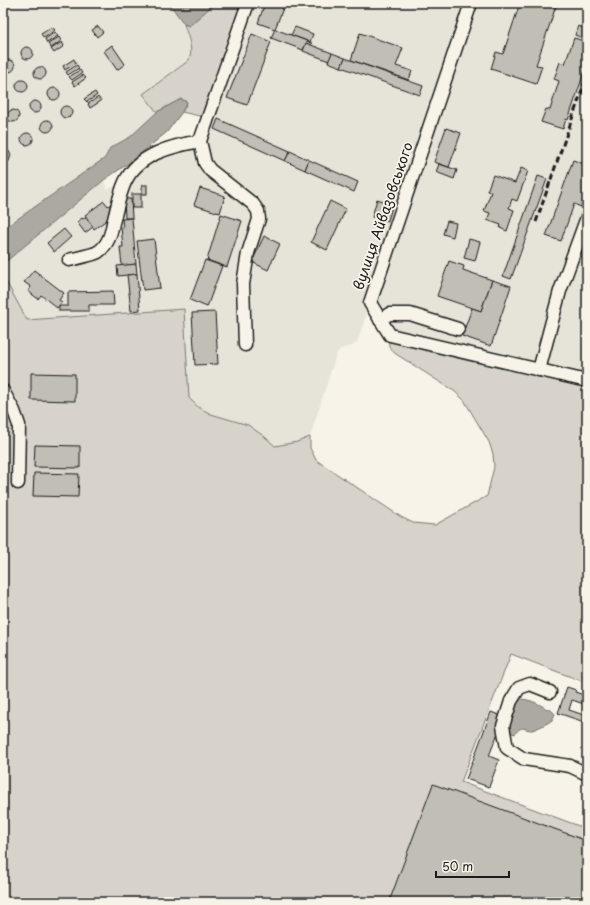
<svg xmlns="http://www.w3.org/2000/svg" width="590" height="905" viewBox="0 0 590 905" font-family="'Playpen Sans',sans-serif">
  <rect width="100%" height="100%" fill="#f7f3e8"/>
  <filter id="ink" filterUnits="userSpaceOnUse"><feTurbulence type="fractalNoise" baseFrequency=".025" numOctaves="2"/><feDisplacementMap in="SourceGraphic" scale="8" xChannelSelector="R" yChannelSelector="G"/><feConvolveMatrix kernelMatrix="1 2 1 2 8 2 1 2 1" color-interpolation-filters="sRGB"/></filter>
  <g filter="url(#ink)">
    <g fill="#e6e3d9">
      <path d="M3,3H169L184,24L191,50V57L188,61L143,94L157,112L130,137L110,148L105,158L3,229Z"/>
      <path d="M248,3H587V381L390,335L370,304L357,342L352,346L340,349L336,355L310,437L297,442L275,446L265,437L248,425L211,414L198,407L189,398L184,309L27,320L3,276V264L104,180L107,190L126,181L137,166L200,141Z"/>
    </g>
    <g fill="#d7d3cb" stroke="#7a7874">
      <path d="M215,3H248L208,118L182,112L187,102L181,99L157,112L143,94L188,61C195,51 187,35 184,24L189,26Z"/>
      <path d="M3,276L27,320L184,309L189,398L198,407L211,414L248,425L265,437L275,446L297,442L310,437V448L316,460L401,517L413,523L435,525L487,496L494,467L493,454L489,442L464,400L454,391L396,354C387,347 388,345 390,335L587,381V683L511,654L461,782L587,829V902H3Z"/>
    </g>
    <g fill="#aca9a2" stroke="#72716c">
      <path d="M169,3H215L189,26L184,24Z"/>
      <path d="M181,99L187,102L182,112L167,132L129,163L104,180L3,264V229L105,158L110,148L130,137L157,112Z"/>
      <path d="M519,699C529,699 538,703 547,709L549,708L555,714C554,716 553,719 552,720C549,723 536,729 532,730C524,730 522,724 515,734L509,732L507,727L512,718L513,711Z"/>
    </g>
    <g fill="#c0beb5" stroke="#1c1c1c">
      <path d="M265,3H285L275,29L258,23Z"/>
      <path d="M520,3H557L536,65L542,66L536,84L491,69L496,52L503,54Z"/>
      <path d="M98,26L103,32L97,37L92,30Z"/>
      <path d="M578,26L587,29V40L575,35Z"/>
      <path d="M52,27L55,30L44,38L41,34Z"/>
      <path d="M295,27L313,34L310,42L291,35Z"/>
      <path d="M275,29L312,43L311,45L306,43L303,50L271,38Z"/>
      <path d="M55,32L58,36L47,43L45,39Z"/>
      <path d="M360,33L403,48L396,66L412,71L409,80L351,60Z"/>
      <path d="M252,34L271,42L247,105L227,98Z"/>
      <path d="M59,37L61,41L51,48L48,44Z"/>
      <path d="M574,38L587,42V64L568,120L566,119L563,129L541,122L546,109L550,110L559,81L554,79L560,62L565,64Z"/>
      <path d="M62,42L64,46L54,53L51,49Z"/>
      <path d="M306,43L332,53L329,61L303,51Z"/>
      <path d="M112,45L125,64L117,70L104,51Z"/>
      <circle cx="27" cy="53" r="6"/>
      <path d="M332,53L345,58L341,67L328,62Z"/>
      <path d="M345,58L423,86L420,95L341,67Z"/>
      <path d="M74,59L76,63L65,70L63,66Z"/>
      <circle cx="9" cy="66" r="6"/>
      <path d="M77,65L79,68L68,75L66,72Z"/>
      <circle cx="40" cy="73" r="6"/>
      <path d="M80,70L82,73L72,80L69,77Z"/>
      <path d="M83,75L86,78L75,86L72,82Z"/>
      <circle cx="22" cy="86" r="6"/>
      <circle cx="54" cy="94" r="6"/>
      <path d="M95,92L97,95L87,102L84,99Z"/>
      <path d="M98,97L101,101L90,108L88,104Z"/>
      <circle cx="35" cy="107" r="6"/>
      <circle cx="66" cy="112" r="6"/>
      <circle cx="13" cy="116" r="6"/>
      <path d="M218,119L290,151L285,161L214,129Z"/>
      <circle cx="47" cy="126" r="6"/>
      <path d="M446,128L461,133L449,167L434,162Z"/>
      <circle cx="27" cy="139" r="6"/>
      <path d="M3,147L8,150L11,155L9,161L7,164L3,165Z"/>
      <path d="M290,151L309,160L305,170L285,161Z"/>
      <path d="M309,160L358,182L354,192L305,170Z"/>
      <path d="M573,160L587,165V190L581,207L574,204L561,241L546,236Z"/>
      <path d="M439,164L457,170L454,179L436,172Z"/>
      <path d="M521,168L528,171L517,201L512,199L509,208L514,210L507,231L500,228L501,225L487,220L490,213L484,211L491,192L487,191L493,175L515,183Z"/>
      <path d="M538,176L547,179L511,279L503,276Z"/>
      <rect x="142" y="185" width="5" height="9"/>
      <path d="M200,188L225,196L220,213L194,205Z"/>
      <rect x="132" y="194" width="9" height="14"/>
      <path d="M124,199H131L132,218H125Z"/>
      <path d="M377,199L393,204L388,221L372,217Z"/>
      <path d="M104,201L108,206L112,203L116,208L114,215L94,229L85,215Z"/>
      <path d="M330,201L346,209L327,250L311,242Z"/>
      <path d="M221,214L242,221L227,267L207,260Z"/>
      <path d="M86,217L93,227L85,233L77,222L82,218L83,219Z"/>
      <path d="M132,218L136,264L122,266L120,247H123L121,227H123L122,219Z"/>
      <path d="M447,221L456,223L453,237L443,234Z"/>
      <path d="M64,229L71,237L54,252L47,243Z"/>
      <path d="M264,236L280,244L268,270L252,262Z"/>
      <path d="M154,239L160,288L143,290L137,241Z"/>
      <path d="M469,239L480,242L475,261L464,258Z"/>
      <path d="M581,243L587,244V258L578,256Z"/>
      <path d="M205,260L222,266L207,307L190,300Z"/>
      <path d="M449,261L464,266L463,270L492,280L481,311L437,296Z"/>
      <path d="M136,264L137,274L118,276L117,266Z"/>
      <path d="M34,270L64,293L59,300L62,302L57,308L41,295L38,299L28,291L31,287L24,282Z"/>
      <path d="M137,274L140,310L131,311L127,275Z"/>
      <path d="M492,280L511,286L491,346L462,336L472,308L481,311Z"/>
      <path d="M113,291L114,305H89V311H59V306H68V292Z"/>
      <path d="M215,312L218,364L195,365L192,313Z"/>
      <path d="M31,373L75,374V401L31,400Z"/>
      <path d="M35,445L80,446V468L34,467Z"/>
      <path d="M34,473L79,474L78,497L33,496Z"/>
      <path d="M567,687L576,690L575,692L587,696V705L572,700L569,710L587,716V723L558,713Z"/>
      <path d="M491,712L504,717L489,756L499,760L489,787L466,779Z"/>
      <path d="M433,784L587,841V902H389Z"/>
    </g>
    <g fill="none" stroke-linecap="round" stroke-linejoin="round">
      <defs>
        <g id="minor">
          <path d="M471,3L370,303L390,335L587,381"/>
          <path d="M69,260C76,258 93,255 98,252C108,245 111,234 113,223C117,209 119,195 125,182C138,154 172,146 200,141"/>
          <path d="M380,320L389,314H410L458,329"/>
          <path d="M245,345L243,284L248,253L259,219L258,211L253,204L210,170L205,163L200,141L248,3"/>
          <path d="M539,370L560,291L587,217"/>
          <path d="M3,391L14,411L19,425L18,483"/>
          <path d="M550,692L530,684L519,688L511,701L503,726L507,748L524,759L570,766L587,774"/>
        </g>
      </defs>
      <use href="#minor" stroke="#1c1c1c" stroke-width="15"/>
      <use href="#minor" stroke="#f7f3e8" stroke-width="12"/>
      <path stroke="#1c1c1c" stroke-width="3" stroke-dasharray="6 3" stroke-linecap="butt" d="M536,222L587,76"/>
    </g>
  </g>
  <g text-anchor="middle" stroke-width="3.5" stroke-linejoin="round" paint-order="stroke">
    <g font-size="14" fill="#1c1c1c" stroke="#f7f3e8">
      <text transform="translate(383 216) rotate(-71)" y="5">вулиця Айвазовського</text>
    </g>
  </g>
  <rect width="590" height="905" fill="none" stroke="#f7f3e8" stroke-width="16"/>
  <rect x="8" y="8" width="574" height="889" fill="none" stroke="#1c1c1c" stroke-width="1.5" filter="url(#ink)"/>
  <path d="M436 871v6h73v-6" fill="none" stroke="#1c1c1c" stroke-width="2"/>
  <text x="442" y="871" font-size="12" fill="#1c1c1c" stroke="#f7f3e8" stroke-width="3" paint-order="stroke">50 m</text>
</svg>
